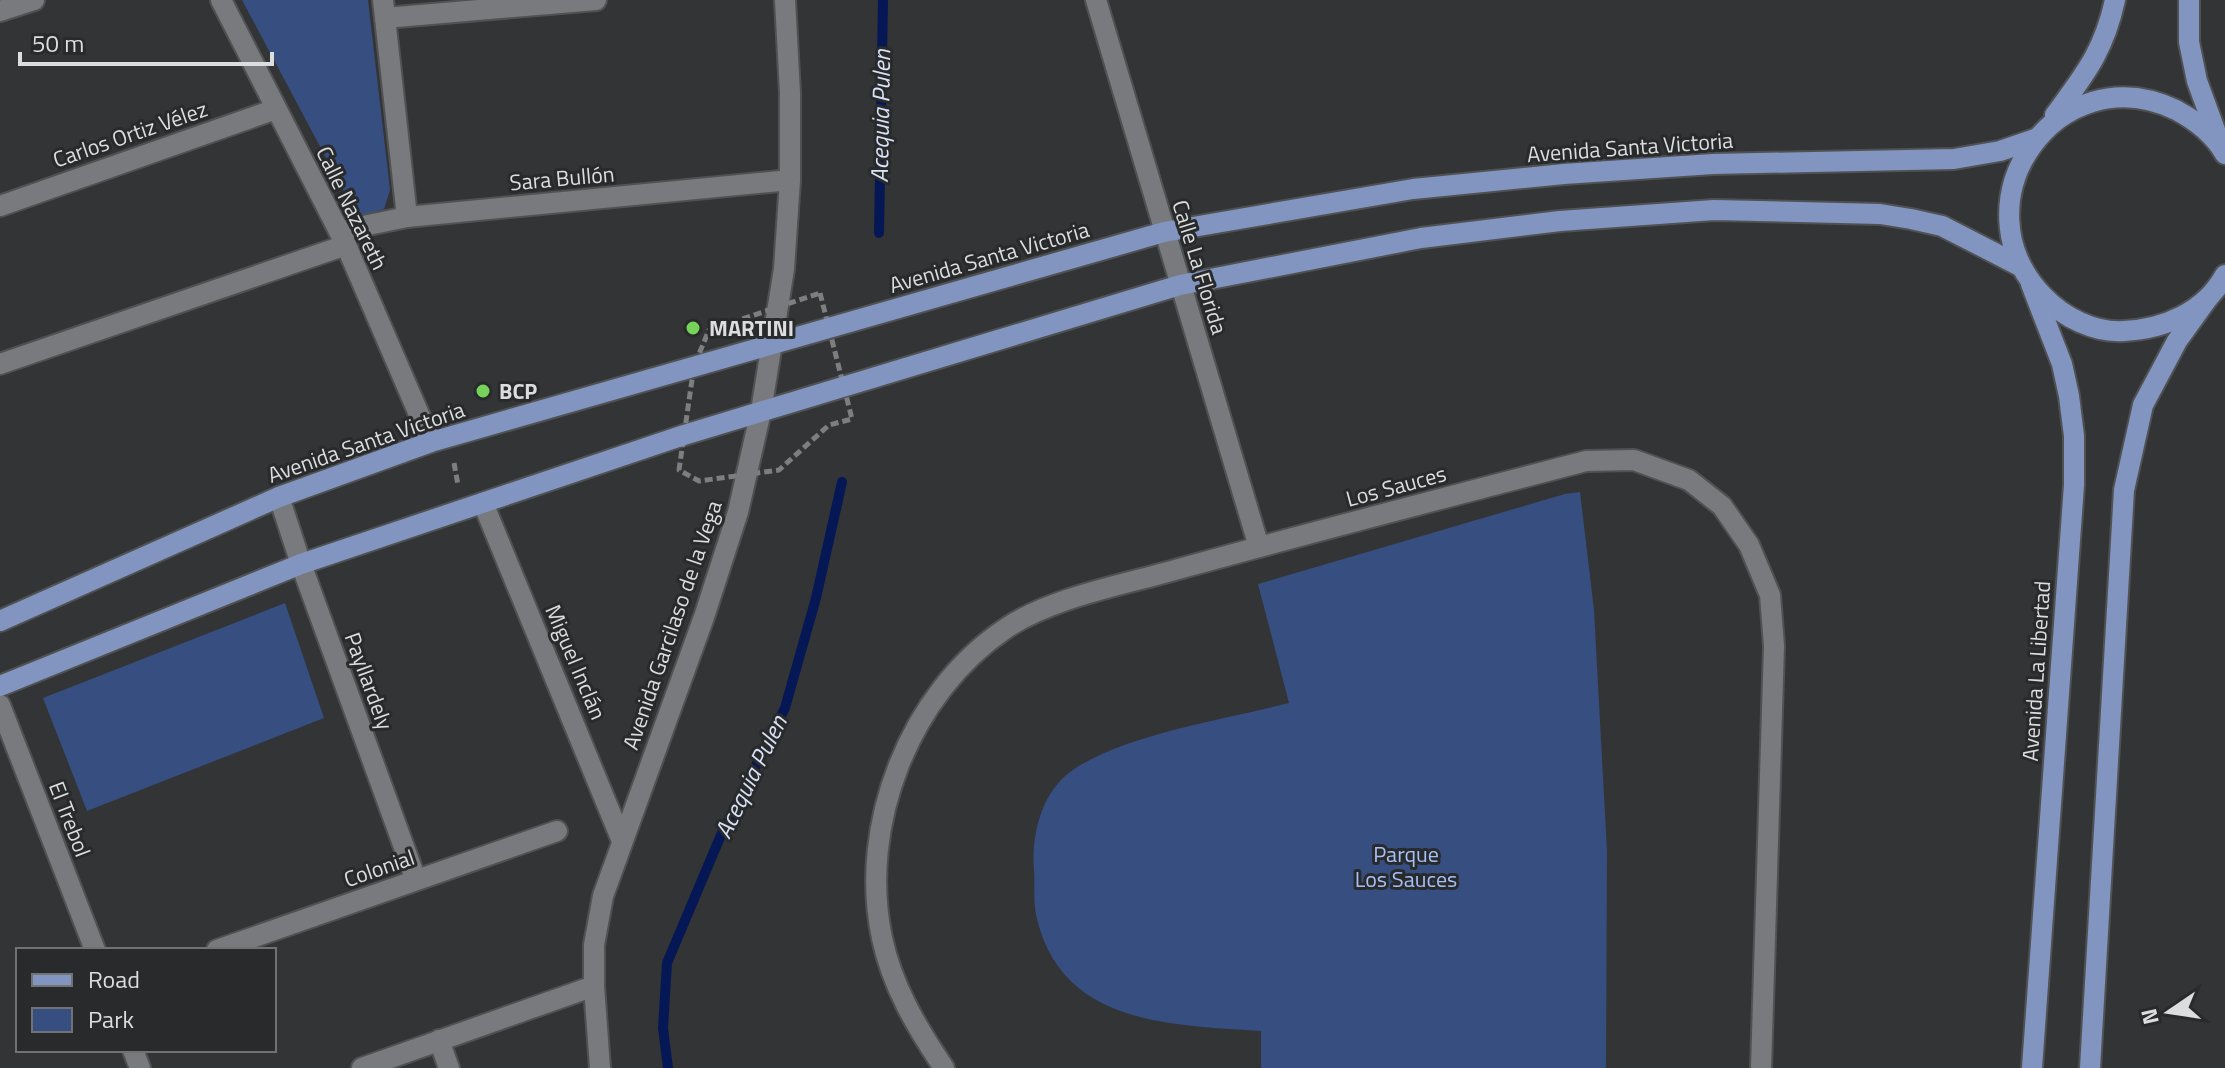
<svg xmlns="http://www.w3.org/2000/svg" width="2225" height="1068" viewBox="0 0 2225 1068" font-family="'Titillium Web',sans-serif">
  <rect width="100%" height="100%" fill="#333436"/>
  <g fill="#374e81">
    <path d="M242,0H368L390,190L384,209L368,215L356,214Z"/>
    <path d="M1580,492L1594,610L1607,851L1606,1068H1261V1031C1173,1025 1063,1026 1037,919C1033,904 1035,886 1034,871C1031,836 1041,794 1070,772C1120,735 1227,719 1289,703L1258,584L1565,494Z"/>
    <path d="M285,603L324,718L87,811L43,698Z"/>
  </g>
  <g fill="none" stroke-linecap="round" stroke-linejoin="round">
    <g stroke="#051855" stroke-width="10">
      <path d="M879,233L883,0"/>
      <path d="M668,1068L663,1028L667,963L721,835L785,708L816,598L842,482"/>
    </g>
    <defs>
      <g id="minor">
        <path d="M221,0L346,245L431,442"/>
        <path d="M383,0L407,217"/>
        <path d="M1096,0L1259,547"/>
        <path d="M0,11L34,0"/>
        <path d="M385,18L596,0"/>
        <path d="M0,206L276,109"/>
        <path d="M339,231L407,217L790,180"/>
        <path d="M0,364L346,245"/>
        <path d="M279,497L301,564L416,880"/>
        <path d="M483,503L622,841"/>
        <path d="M0,705L95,950"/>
        <path d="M217,950L557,831"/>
        <path d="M439,1040L449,1068"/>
        <path d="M133,1050L140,1068"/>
        <path d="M362,1068L594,986"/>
        <path d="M600,1068L594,986V945L603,896L704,617L738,512L761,411L784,269L790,180V93L785,0"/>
        <path d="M944,1068C917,1028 892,986 882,938C858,825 910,693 1005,629C1051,597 1128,584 1182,568C1316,531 1452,496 1586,461L1634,460L1689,480L1722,506L1749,545L1770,595L1774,646L1761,1068"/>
      </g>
      <g id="major">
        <path d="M2189,0V42L2197,81L2219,141"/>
        <path d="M2055,115C2085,74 2104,51 2115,0"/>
        <path d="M2225,154C2214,135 2195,120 2176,110C2058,53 1953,202 2043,296C2063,317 2094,333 2124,331C2164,329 2205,312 2225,275"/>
        <path d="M2031,284L2062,364L2069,396L2074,436V485L2032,1068"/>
        <path d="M0,621L279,497L431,442L1164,232L1413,189L1564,174L1713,164L1954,159L2000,151L2035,139"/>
        <path d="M0,686L301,564L684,435L1180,285L1421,238L1560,221L1714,210L1880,214L1911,219L1942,226L2020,266"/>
        <path d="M2090,1068L2124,490L2143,405L2177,341L2208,298"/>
      </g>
    </defs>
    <use href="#minor" stroke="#505153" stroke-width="24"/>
    <use href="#major" stroke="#505153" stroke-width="24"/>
    <g stroke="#7d7e7f" stroke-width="5" stroke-dasharray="8 4" stroke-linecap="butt">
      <path d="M820,293L852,419L829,425L779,470L699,481L679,470L694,366L709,330Z"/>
      <path d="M454,463L458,485"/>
    </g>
    <use href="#minor" stroke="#797a7d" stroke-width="20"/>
    <use href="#major" stroke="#8195c0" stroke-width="20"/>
  </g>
  <g fill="#77d259" stroke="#292a2c" stroke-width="3">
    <circle cx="693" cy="328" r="8"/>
    <circle cx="483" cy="391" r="8"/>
  </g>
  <g text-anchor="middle" stroke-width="6" stroke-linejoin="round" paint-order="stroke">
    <g font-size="22" fill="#dcddde" stroke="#292a2c">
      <text transform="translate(130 134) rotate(-19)" y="8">Carlos Ortiz Vélez</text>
      <text transform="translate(1630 147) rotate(-4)" y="8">Avenida Santa Victoria</text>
      <text transform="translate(562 178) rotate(-5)" y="8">Sara Bullón</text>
      <text transform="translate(352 208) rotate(64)" y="8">Calle Nazareth</text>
      <text transform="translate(989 257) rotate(-16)" y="8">Avenida Santa Victoria</text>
      <text transform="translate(1200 267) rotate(73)" y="8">Calle La Florida</text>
      <text transform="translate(366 442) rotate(-19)" y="8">Avenida Santa Victoria</text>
      <text transform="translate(1396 486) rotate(-15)" y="8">Los Sauces</text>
      <text transform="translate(672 625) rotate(-71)" y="8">Avenida Garcilaso de la Vega</text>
      <text transform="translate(576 662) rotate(67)" y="8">Miguel Inclán</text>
      <text transform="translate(2036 671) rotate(-86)" y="8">Avenida La Libertad</text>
      <text transform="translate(369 681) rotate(70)" y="8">Payllardely</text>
      <text transform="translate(70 819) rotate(69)" y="8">El Trebol</text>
      <text transform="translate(379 868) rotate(-19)" y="8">Colonial</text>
    </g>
    <g font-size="22" font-weight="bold" fill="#dcddde" stroke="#292a2c" text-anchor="start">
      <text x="709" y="336">MARTINI</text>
      <text x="499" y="399">BCP</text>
    </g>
    <g font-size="22" fill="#a5c0f8" stroke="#292a2c">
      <text x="1406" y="862">Parque<tspan x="1406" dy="25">Los Sauces</tspan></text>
    </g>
    <g font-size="24" font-style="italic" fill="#d9e3f6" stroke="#292a2c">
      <text transform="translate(881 116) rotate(-89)" y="8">Acequia Pulen</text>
      <text transform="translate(751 777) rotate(-64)" y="8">Acequia Pulen</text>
    </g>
  </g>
  <rect x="16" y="948" width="260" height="104" fill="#292a2c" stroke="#717273" stroke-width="2"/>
  <rect x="32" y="974" width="40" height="12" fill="#8195c0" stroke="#717273" stroke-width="2"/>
  <text x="88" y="988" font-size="24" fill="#dcddde">Road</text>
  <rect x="32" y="1008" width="40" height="24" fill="#374e81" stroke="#717273" stroke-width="2"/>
  <text x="88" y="1028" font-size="24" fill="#dcddde">Park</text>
  <g transform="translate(2169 1012) rotate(257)" stroke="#292a2c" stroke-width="6" paint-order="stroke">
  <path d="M0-6L14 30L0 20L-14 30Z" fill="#dcddde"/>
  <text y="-12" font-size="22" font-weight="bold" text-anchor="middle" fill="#dcddde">N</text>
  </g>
  <path d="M20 52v12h252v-12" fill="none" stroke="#dcddde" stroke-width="4"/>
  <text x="32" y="52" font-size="24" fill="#dcddde" stroke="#292a2c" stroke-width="6" paint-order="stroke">50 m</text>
</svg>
